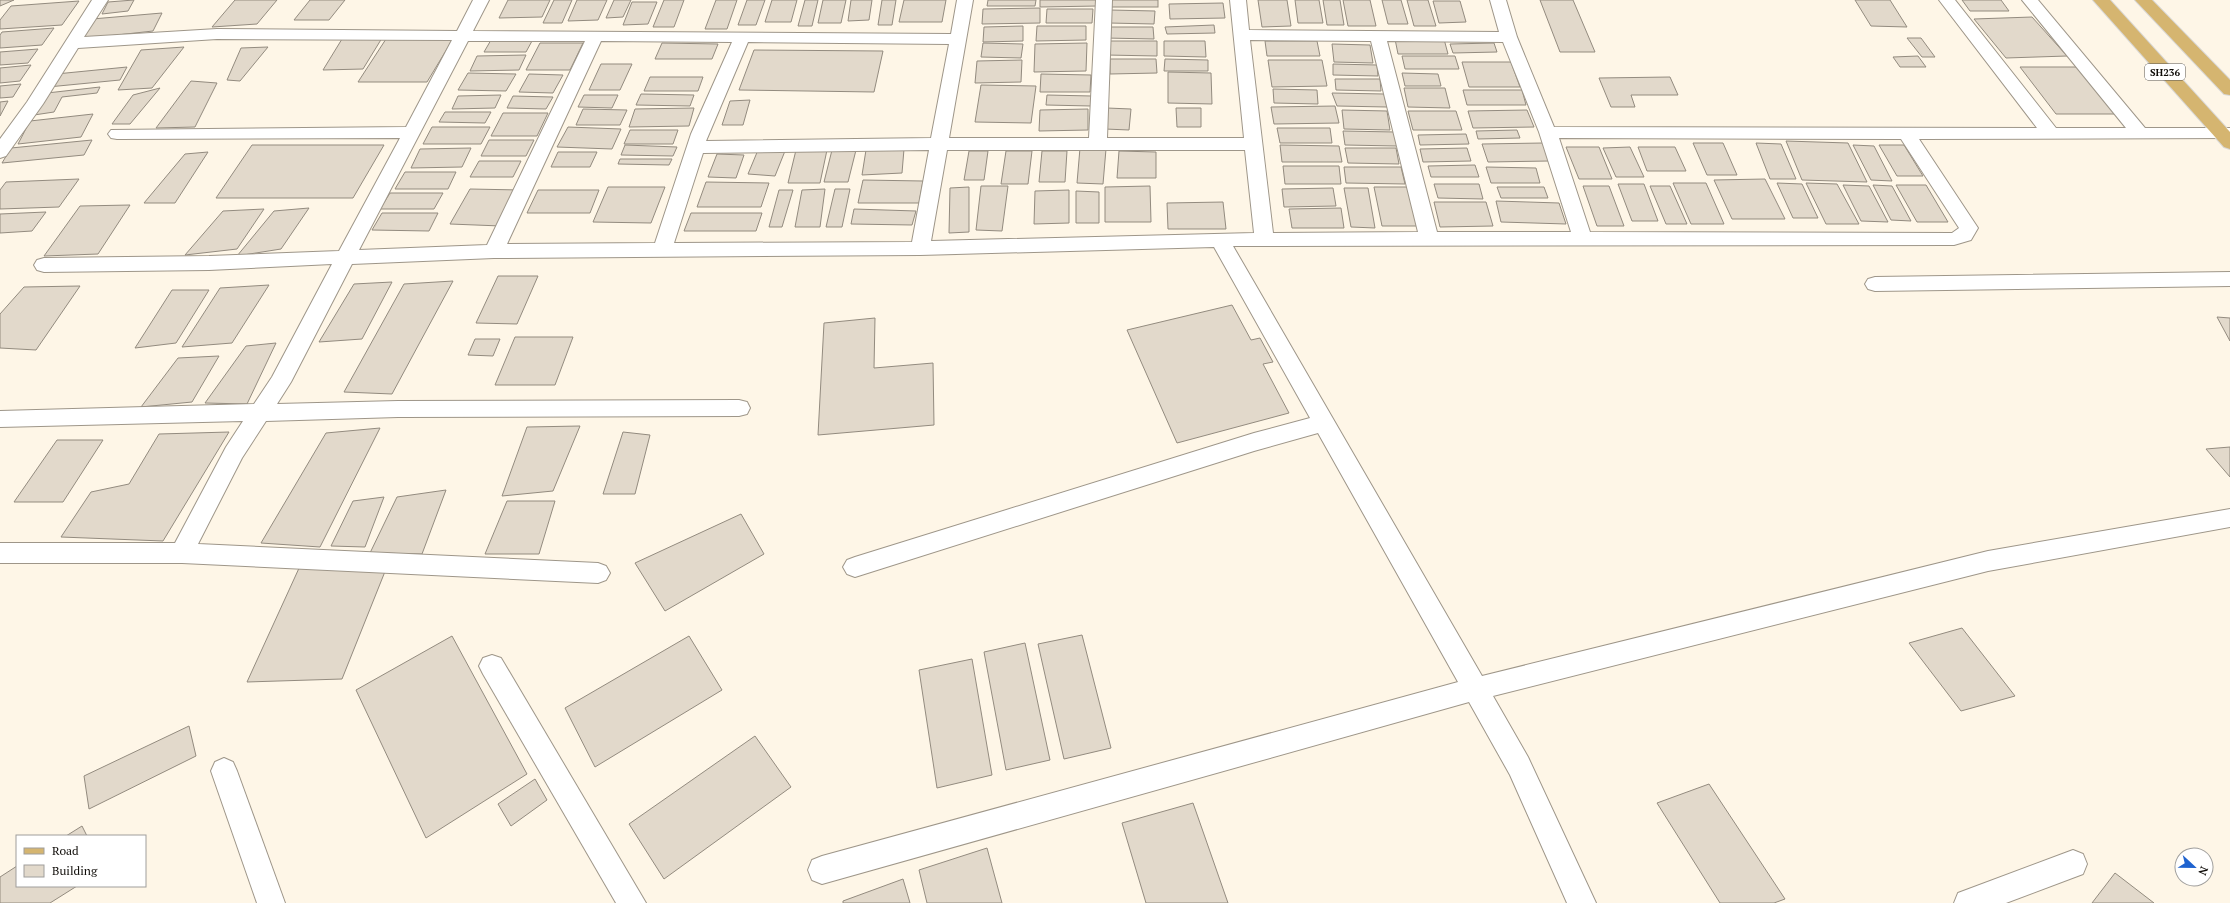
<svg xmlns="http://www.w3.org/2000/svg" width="2230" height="903" viewBox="0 0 2230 903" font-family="'PT Serif',serif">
  <rect width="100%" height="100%" fill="#fef6e7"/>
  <g fill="#e2d9cb" stroke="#938b7f">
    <path d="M0,0H14L0,6Z"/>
    <path d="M134,0L128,11L102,14L108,2Z"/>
    <path d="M235,0H277L257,24L212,27Z"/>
    <path d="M310,0H345L329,20H294Z"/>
    <path d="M508,0H550L542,17L499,18Z"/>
    <path d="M554,0H572L562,23H543Z"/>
    <path d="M577,0H607L598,20L568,21Z"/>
    <path d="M614,0H631L623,17L606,18Z"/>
    <path d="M664,0H684L674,27H653Z"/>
    <path d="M716,0H737L727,29H705Z"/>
    <path d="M747,0H765L756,25H738Z"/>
    <path d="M772,0H797L791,22H765Z"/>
    <path d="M805,0H818L812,26H798Z"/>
    <path d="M823,0H846L841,23H818Z"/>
    <path d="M851,0H872L869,20L848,21Z"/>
    <path d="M882,0H896L892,25H878Z"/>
    <path d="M904,0H946L942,22H899Z"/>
    <path d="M988,0H1036L1035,6H987Z"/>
    <path d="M1040,0H1098V6L1040,7Z"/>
    <rect x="1111" y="0" width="47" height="7"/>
    <path d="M1258,0H1287L1291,26L1262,27Z"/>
    <path d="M1295,0H1319L1323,23H1298Z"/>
    <path d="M1323,0H1340L1344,25H1327Z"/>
    <path d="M1343,0H1370L1376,26H1348Z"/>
    <path d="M1382,0H1401L1408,24H1388Z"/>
    <path d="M1407,0H1428L1436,26H1414Z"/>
    <path d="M1540,0H1573L1595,52H1560Z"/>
    <path d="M1855,0H1890L1907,27L1871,26Z"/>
    <path d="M1962,0H2001L2009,11H1970Z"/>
    <path d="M79,1L62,25L0,29V20L11,6Z"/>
    <path d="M1433,1H1460L1466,22L1439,23Z"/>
    <path d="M632,2H657L648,24L623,25Z"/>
    <path d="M1223,3L1225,18L1170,19L1169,4Z"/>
    <path d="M1040,8V23L982,24L983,9Z"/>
    <path d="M1047,9H1093L1092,23H1046Z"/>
    <path d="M1110,10L1155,11L1154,24L1109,23Z"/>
    <path d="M162,13L153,31L81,39L92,19Z"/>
    <path d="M2032,17L2067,56L2006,58L1974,19Z"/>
    <path d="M1214,25L1215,33L1167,34L1165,27Z"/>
    <path d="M1023,26V41L983,42L984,27Z"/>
    <path d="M1037,26H1086V40L1036,41Z"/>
    <path d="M1105,27H1153L1154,39L1105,38Z"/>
    <path d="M54,28L42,45L0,48V35L2,32Z"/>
    <path d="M382,38L363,69L323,70L342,39Z"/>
    <path d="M1907,38H1921L1935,57H1922Z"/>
    <path d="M386,39H453L427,82H358Z"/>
    <path d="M1395,39H1444L1448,54H1398Z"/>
    <path d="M491,40L532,41L526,52H484Z"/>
    <path d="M1107,41H1157V56L1106,55Z"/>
    <path d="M1164,41H1205L1206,57L1164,56Z"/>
    <path d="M1265,41H1317L1320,56H1267Z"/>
    <path d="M540,43H583L570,70H526Z"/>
    <path d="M662,43L718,44L712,59H655Z"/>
    <path d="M983,43L1023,44L1021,58L981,57Z"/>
    <path d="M1087,43L1086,71L1034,72L1035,44Z"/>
    <path d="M1494,43L1497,52L1453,53L1450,44Z"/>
    <path d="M1332,44L1370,45L1373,63L1334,62Z"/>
    <path d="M184,47L152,88L118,90L141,50Z"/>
    <path d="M268,47L240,81L227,80L241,48Z"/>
    <path d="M38,49L28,63L0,65V52Z"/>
    <path d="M754,50L883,51L874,92L739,90Z"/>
    <path d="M526,55L519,70L470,71L477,56Z"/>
    <path d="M1402,56H1455L1459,69H1405Z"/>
    <path d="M1918,56L1926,67H1900L1893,57Z"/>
    <path d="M1110,59H1156L1157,73L1110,74Z"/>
    <path d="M1165,59L1208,60V71H1164Z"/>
    <path d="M1022,60L1021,82L975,83L977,61Z"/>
    <path d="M1268,60H1322L1327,86L1272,87Z"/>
    <path d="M1462,62H1511L1520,87H1469Z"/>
    <path d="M601,64H632L620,90H589Z"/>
    <path d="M1333,64L1377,65L1378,76L1333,75Z"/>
    <path d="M31,65L20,81L0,83V68Z"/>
    <path d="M127,67L120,80L48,87L56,74Z"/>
    <path d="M2020,67H2078L2117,114H2056Z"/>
    <path d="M1168,72L1211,73L1212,104L1168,103Z"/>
    <path d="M468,73L516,74L506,91L458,90Z"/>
    <path d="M1402,73L1438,74L1441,86H1405Z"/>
    <path d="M529,74L563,75L553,93L519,92Z"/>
    <path d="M1041,74L1091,75L1090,92H1040Z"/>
    <path d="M650,77H703L698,91H644Z"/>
    <path d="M1670,77L1678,95H1631L1635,107H1611L1599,78Z"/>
    <path d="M1335,79H1380L1381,91L1336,90Z"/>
    <path d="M191,81L217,83L195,127L156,128Z"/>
    <path d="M21,84L13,97L0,98V86Z"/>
    <path d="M981,85L1036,86L1031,123L975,122Z"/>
    <path d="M100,87L97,93L62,97L54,112L34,115L47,93Z"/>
    <path d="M160,88L130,124H112L133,95Z"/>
    <path d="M1404,88H1445L1450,108L1408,107Z"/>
    <path d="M1273,89L1317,90L1318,104L1274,103Z"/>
    <path d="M1463,90H1522L1526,105H1467Z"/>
    <path d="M1332,93L1384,94L1387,107L1337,106Z"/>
    <path d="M641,94L694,95L690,106L636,105Z"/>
    <path d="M501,95L495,108L452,109L458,96Z"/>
    <path d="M584,95H618L612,108L578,107Z"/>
    <path d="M1047,95L1092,96L1091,106L1046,105Z"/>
    <path d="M513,96L553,97L546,109L507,108Z"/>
    <path d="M750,100L743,125H722L730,101Z"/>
    <path d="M8,101L0,116V102Z"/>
    <path d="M1335,106L1339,123L1274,124L1271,107Z"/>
    <path d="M694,108L689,126L629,127L635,109Z"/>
    <path d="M1107,108L1131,109L1129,130L1105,129Z"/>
    <path d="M1176,108H1201V127H1177Z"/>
    <path d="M583,109L627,110L620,125H576Z"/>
    <path d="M1088,109V130L1039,131L1040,110Z"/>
    <path d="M1342,110L1387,111L1390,130L1344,129Z"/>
    <path d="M1527,110L1534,127L1473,128L1468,111Z"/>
    <path d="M1408,111H1456L1462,130H1413Z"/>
    <path d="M445,112H491L485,123L439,122Z"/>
    <path d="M503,113H548L537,136H491Z"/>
    <path d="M93,114L81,137L18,144L30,121Z"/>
    <path d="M432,127H490L481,144H423Z"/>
    <path d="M568,127L621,129L612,149L557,147Z"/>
    <path d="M1277,128H1330L1332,143H1280Z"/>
    <path d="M630,130H678L673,144H624Z"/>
    <path d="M1517,130L1520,138L1478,139L1476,131Z"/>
    <path d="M1343,131L1395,132L1397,146L1345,145Z"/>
    <path d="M1466,134L1469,144L1420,145L1418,135Z"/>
    <path d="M92,140L84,155L2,163L11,148Z"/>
    <path d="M489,140H534L526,156H481Z"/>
    <path d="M1786,141L1848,143L1867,182L1802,180Z"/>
    <path d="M1543,143L1549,161L1488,162L1482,144Z"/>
    <path d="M1693,143H1723L1737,175H1707Z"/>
    <path d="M1756,143L1781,144L1796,179H1770Z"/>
    <path d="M252,145H384L353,198H216Z"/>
    <path d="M625,145L677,147L673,156L621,155Z"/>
    <path d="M1280,145L1339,146L1342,162H1282Z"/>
    <path d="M1853,145L1874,146L1892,181L1871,180Z"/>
    <path d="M1879,145H1904L1923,176H1897Z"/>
    <path d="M1566,147H1599L1612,179H1579Z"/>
    <path d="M1630,147L1644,177H1616L1603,148Z"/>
    <path d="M1638,147H1675L1686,171H1647Z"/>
    <path d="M471,148L462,167L411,168L420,149Z"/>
    <path d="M1080,148L1106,149L1103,184L1077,183Z"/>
    <path d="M1345,148H1396L1399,164L1348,163Z"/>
    <path d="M1467,148L1471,161L1423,162L1420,149Z"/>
    <path d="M904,149L902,173L862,175L866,150Z"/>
    <path d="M758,150L785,151L775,176L748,174Z"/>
    <path d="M796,150H827L820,183H788Z"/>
    <path d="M832,150H856L848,182H824Z"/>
    <path d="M969,151H988L984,180H964Z"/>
    <path d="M1006,151H1032L1028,184H1001Z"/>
    <path d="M1042,151H1067L1065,182H1039Z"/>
    <path d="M1119,151L1156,152V178H1117Z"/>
    <path d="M208,152L175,203H144L185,154Z"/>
    <path d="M558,152H597L590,167H551Z"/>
    <path d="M717,154L744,155L736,178L708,177Z"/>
    <path d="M620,159H672L669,165L618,164Z"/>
    <path d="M479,161H521L513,177H470Z"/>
    <path d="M1475,165L1479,177H1431L1428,166Z"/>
    <path d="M1283,166H1339L1341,184H1285Z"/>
    <path d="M1344,167H1401L1405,184L1346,183Z"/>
    <path d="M1486,167L1536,168L1540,183H1491Z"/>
    <path d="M405,172H456L448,189H395Z"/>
    <path d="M79,179L59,207L0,209V190L6,182Z"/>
    <path d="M1765,179L1785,219H1732L1714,180Z"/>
    <path d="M863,180L923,181L919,203H858Z"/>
    <path d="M706,182L769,183L761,207H697Z"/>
    <path d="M1673,183H1706L1724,224H1691Z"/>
    <path d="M1777,183L1802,184L1818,218H1793Z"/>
    <path d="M1806,183L1837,184L1859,224H1826Z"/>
    <path d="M1434,184H1479L1483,199L1438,198Z"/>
    <path d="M1618,184H1644L1658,221H1632Z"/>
    <path d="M1843,185L1869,186L1888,222L1861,221Z"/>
    <path d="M1873,185L1892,186L1911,221L1891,220Z"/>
    <path d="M1896,185H1926L1948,222H1917Z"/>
    <path d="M981,186H1008L1002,231L976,230Z"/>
    <path d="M1150,186L1151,222H1105V187Z"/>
    <path d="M1583,186H1609L1624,226H1597Z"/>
    <path d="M1650,186H1670L1687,224H1666Z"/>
    <path d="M608,187H665L651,223L593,222Z"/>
    <path d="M969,187V232L949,233L950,188Z"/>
    <path d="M1374,187H1408L1417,226H1382Z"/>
    <path d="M1497,187H1544L1548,198H1501Z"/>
    <path d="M1333,188L1336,206L1284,207L1282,189Z"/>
    <path d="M1344,188H1368L1375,228L1351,227Z"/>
    <path d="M470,189L520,190L501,226L450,224Z"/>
    <path d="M825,189L820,227H795L802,190Z"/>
    <path d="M835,189H850L842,227H826Z"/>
    <path d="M538,190H599L590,213H527Z"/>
    <path d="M779,190H793L782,227H769Z"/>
    <path d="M1069,190V223L1034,224L1035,191Z"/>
    <path d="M1076,191L1099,192V223H1076Z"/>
    <path d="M390,193H443L434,209H380Z"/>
    <path d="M1496,201L1559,203L1566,224L1501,222Z"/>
    <path d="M1223,202L1226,229H1168L1167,203Z"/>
    <path d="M1434,202H1486L1493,226L1440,227Z"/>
    <path d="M130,205L98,254L44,256L80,206Z"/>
    <path d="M309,208L281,249L237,256L274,211Z"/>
    <path d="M1341,208L1344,228H1292L1289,209Z"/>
    <path d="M264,209L237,249L185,255L223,211Z"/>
    <path d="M854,209L916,211L912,225L851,224Z"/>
    <path d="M46,212L32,231L0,233V214Z"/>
    <path d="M382,213H438L429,231L372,230Z"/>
    <path d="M691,213H762L756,231H684Z"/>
    <path d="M498,276H538L517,324L476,323Z"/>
    <path d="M453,281L392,394L344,392L404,284Z"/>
    <path d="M392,282L362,339L319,342L354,284Z"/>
    <path d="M269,285L232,343L182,347L220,288Z"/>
    <path d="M80,286L36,350L0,348V314L24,287Z"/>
    <path d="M172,290H209L176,343L135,348Z"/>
    <path d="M1232,305L1251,340L1260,338L1273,362L1263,364L1289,413L1177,443L1127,330Z"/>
    <path d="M2217,317L2230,318V341Z"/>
    <path d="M875,318L874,368L933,363L934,425L818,435L824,323Z"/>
    <path d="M515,337H573L555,385H495Z"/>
    <path d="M475,339H500L493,356L468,355Z"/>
    <path d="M276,343L247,404L205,403L246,346Z"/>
    <path d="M219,356L192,402L141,407L178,358Z"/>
    <path d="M580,426L553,491L502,496L527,427Z"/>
    <path d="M380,428L320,547L261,543L326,433Z"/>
    <path d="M229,432L163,541L61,537L91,492L129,484L159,434Z"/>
    <path d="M623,432L650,435L635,494H603Z"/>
    <path d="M57,440H103L63,502H14Z"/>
    <path d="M2230,447V477L2206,449Z"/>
    <path d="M446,490L422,554L370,553L397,497Z"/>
    <path d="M384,497L365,547L331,546L353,501Z"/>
    <path d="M507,501H555L539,554H485Z"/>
    <path d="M741,514L764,554L665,611L635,563Z"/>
    <path d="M388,564L342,679L247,682L300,566Z"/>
    <path d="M1962,628L2015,696L1961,711L1909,643Z"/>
    <path d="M1082,635L1111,748L1064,759L1038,644Z"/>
    <path d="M452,636L527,774L426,838L356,690Z"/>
    <path d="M689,636L722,690L595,767L565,708Z"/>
    <path d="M1025,643L1050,760L1006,770L984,652Z"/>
    <path d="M972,659L992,775L937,788L919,670Z"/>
    <path d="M189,726L196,756L89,809L84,776Z"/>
    <path d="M755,736L791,787L664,879L629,824Z"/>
    <path d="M535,779L547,800L511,826L498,804Z"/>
    <path d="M1709,784L1785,899L1774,903H1720L1657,803Z"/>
    <path d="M1193,803L1228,903H1146L1122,823Z"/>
    <path d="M82,826L87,836H66Z"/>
    <path d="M987,848L1002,903H927L919,870Z"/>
    <path d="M17,866V886H77L50,903H0V877Z"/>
    <path d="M2115,873L2154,903H2092Z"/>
    <path d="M903,879L910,903H843V901Z"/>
  </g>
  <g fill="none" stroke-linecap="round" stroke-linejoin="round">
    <defs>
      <g id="minor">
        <path d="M92,0H108L84,37L217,29L457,31L473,0H489L473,31L951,34L957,0H973L949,138H1089L1096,0H1112L1107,138H1244L1230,0H1246L1249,30L1499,32L1490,0H1506L1517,37L1554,127L2037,128L1939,0H1955L2056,128H2126L2022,0H2038L2145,128H2230V138L1919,139L1978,228L1971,240L1954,245L1233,246L1482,676L1988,551L2230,509V527L1988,571L1493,696L1528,757L1596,903H1567L1510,775L1469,702L822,884L812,880L808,870L812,860L822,856L1458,682L1318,433L1254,451L855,577L847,574L843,567L847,560L855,557L1254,433L1310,418L1214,247L920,255L494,258L352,264L291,382L277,404L398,401L739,400L747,402L750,408L747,414L739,416L398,417L266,421L242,458L198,544L598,563L606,566L610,573L606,580L598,583L182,563H0V543H175L226,447L243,421L0,427V411L254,404L272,377L332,264L209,270L44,272L37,270L34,265L37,260L44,258L209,256L339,251L400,138L117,139L111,138L108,134L111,130L406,127L452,40L217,39L78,48L43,104L6,156L0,158V139L27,102ZM1250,40L1371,41L1418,232L1273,233ZM468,41H585L487,245L359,250ZM601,41L732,42L691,134L655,243L507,244ZM1387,41L1503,42L1539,132L1571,232H1437ZM748,42L949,44L931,138L706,141ZM1559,138L1901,139L1959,228L1952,233L1590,232ZM929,150L912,242L674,243L703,153ZM947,150H1245L1254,233L931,241Z"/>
        <path d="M2230,272V286L1875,291L1868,289L1865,284L1868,279L1875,277Z"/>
        <path d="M492,655L501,658L646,903H616L483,674L479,666L483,658Z"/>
        <path d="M224,758L233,762L237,771L285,903H257L211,771L215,762Z"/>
        <path d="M2073,850L2083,854L2087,864L2083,874L2006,903H1954L1958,893Z"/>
      </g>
      <g id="major">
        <path d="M2093,0H2110L2230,132V149L2224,147Z"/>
        <path d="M2135,0H2152L2230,80V95L2224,94Z"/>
      </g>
    </defs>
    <use href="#minor" stroke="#9e9689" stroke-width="2"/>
    <use href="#major" stroke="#d9d8d7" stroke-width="2"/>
    <use href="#minor" fill="#fff" fill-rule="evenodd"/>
    <use href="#major" fill="#d5b570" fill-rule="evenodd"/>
  </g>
  <g text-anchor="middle" stroke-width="3" stroke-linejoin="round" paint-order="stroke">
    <rect fill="#fff" stroke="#575552" stroke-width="1" x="2145" y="64" width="40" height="16" rx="3"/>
    <g font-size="10" font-weight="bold" fill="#0f0c08">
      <text x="2165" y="76">SH236</text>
    </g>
  </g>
  <rect x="16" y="835" width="130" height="52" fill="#ffffff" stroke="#9f9e9c"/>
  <rect x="24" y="848" width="20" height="6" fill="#d5b570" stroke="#9f9e9c"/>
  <text x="52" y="855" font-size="12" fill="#0f0c08">Road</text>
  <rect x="24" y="865" width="20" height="12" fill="#e2d9cb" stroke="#9f9e9c"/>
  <text x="52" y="875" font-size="12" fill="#0f0c08">Building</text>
  <g transform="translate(2194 867) rotate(112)"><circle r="19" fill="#ffffff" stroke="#9f9e9c"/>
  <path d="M0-3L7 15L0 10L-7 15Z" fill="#1f63cf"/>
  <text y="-6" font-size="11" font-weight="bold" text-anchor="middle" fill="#0f0c08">N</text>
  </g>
</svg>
